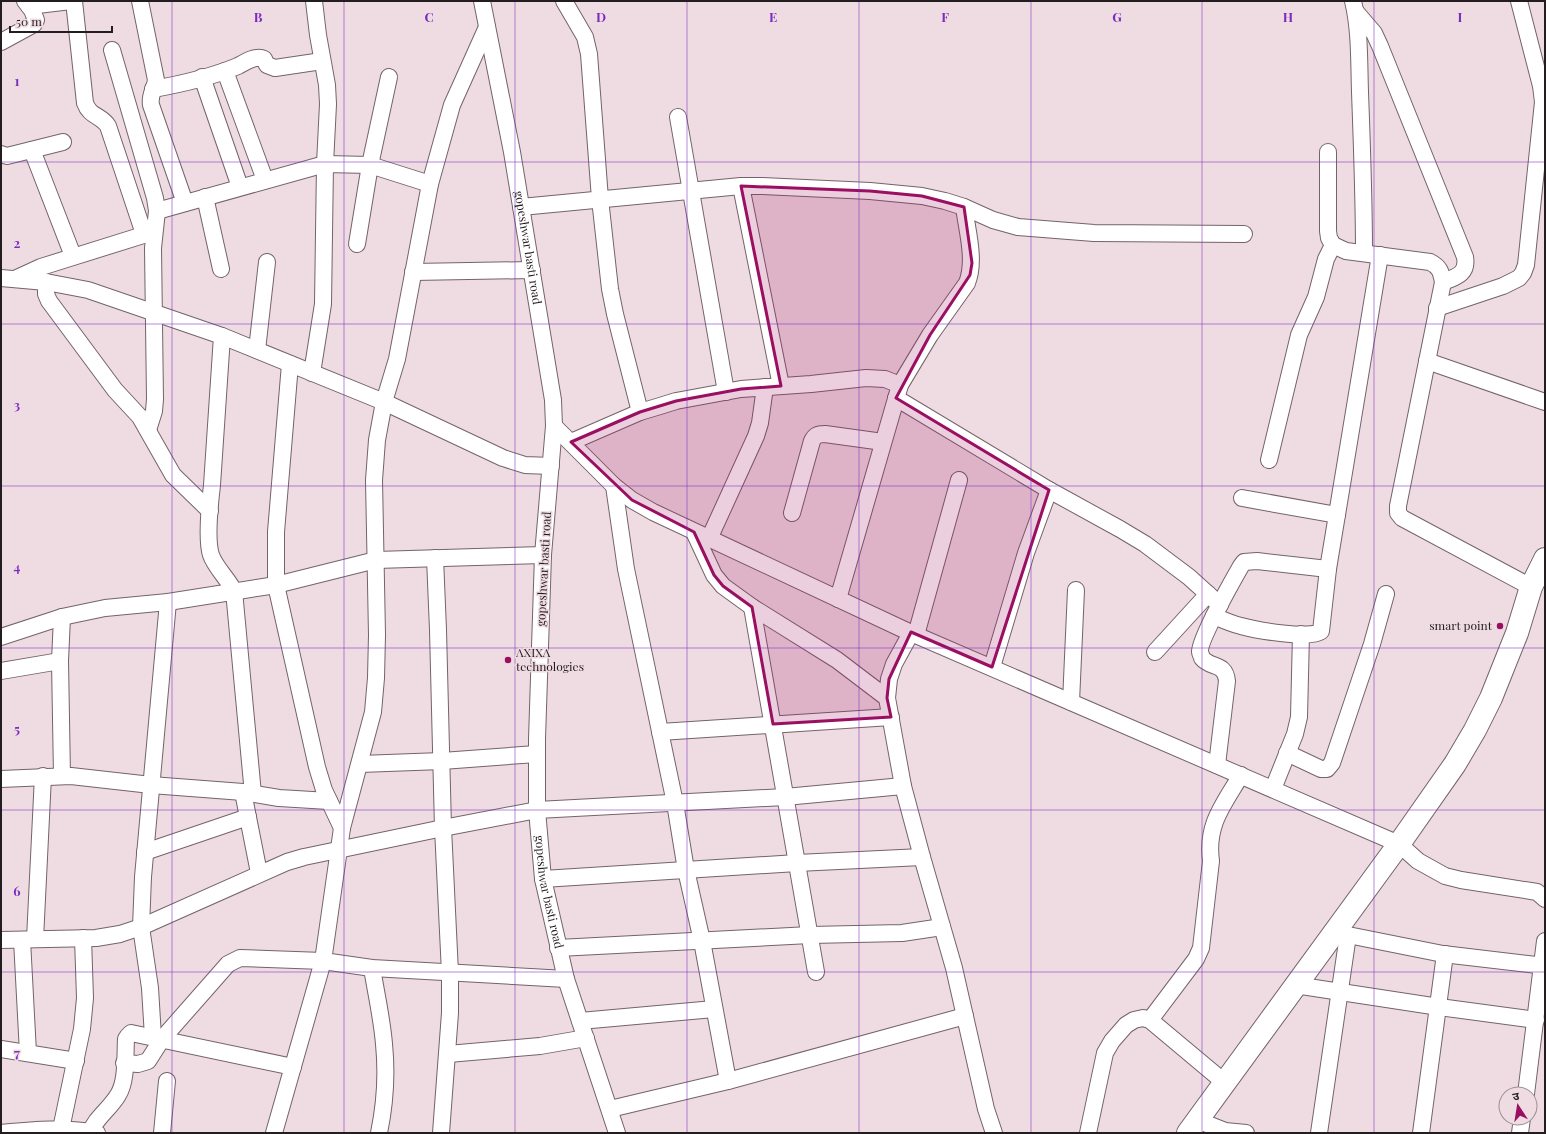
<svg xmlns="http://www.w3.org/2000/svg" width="1546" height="1134" viewBox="0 0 1546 1134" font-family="'Playfair Display','Noto Sans Devanagari',serif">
  <rect width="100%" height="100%" fill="#efdce3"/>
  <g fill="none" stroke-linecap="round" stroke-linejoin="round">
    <defs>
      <g id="street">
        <path d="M74,1L85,103C90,117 101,115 108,126L144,234"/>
        <path d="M140,1L156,80C155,89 149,95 151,105L185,203"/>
        <path id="s1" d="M482,1L512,152L553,400L554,426L543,555L537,739V810L543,879L566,979L617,1133"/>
        <path d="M564,1L585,37L589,54L600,199L610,289L615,314L640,412"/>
        <path d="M1353,1C1360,30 1359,62 1360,92C1362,145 1364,199 1364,253"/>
        <path d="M29,6L71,1"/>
        <path d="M1356,12L1374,33L1380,46L1465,257C1468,274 1456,277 1443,282"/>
        <path d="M1,42L34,24L36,20L32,10L25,1"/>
        <path d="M112,50L155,198L157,211L153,248L155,399L154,411L148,430"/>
        <path d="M225,71L265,180"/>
        <path d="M202,77L240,187"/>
        <path d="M153,89C182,84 211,77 238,66C245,62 256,55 264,59L267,65L275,68L322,61"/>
        <path d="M678,117L726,392"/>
        <path d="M32,150L73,256"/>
        <path d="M1328,152V231L1329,238L1333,245L1346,251L1430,262C1440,267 1441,272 1443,282L1398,506V513L1402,518L1531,587"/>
        <path d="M1,154L7,156L63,142"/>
        <path d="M741,186L781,386"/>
        <path d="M205,197L221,269"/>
        <path d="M521,207L741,186H762L870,191L922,196L945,201L964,207L993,220L1018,227L1094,233L1244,234"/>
        <path d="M157,211L325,164L370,165L430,184"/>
        <path d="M357,244L370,165L389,77"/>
        <path d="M413,272L532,270"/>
        <path d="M1,278L46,282L88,290L222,336L384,402L503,458L525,465L551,466"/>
        <path d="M17,278L41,267L153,232"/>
        <path d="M46,282V294L49,301L115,390L140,417L173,475L210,511"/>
        <path d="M1437,308L1503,286L1519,278L1523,273L1526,265L1543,102L1541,86L1519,1"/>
        <path d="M222,336C219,386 215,435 212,485C210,502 206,540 211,555C215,567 228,579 234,591L253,794"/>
        <path d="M257,350L267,262"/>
        <path d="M1427,361L1545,402"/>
        <path d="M290,364L276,532V585L317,767L324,790L342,828"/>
        <path d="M312,373L323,304L325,164L328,104L327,85L318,35L314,1"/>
        <path d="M896,398L1049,490L1120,529L1145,544L1189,577L1220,605"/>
        <path d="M554,426L614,486L632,500L653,512L911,633L1399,844L1418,861L1445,876L1461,880L1537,892L1545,899"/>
        <path d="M571,442L640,412L660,406L676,401L741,389L811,384L866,378L885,379L900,385"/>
        <path d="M1269,460L1299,335L1316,297L1326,259L1333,245"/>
        <path d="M614,486L626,569L675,803L686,870L702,941L728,1081"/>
        <path d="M1242,498L1337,515"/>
        <path d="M792,513L812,441C815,435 818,434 825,434L883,442"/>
        <path d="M694,532L714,575L723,586L752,607L837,660L887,698"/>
        <path d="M709,539L756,436L760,423L765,387"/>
        <path d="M435,558L438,630L443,828L450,973V1013L441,1133"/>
        <path d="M838,599L900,385L930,335L967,283C976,260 967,231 964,207"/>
        <path d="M752,607L816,972"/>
        <path d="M1214,616C1223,620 1232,624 1241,626C1255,630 1312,640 1321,631L1328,569L1380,255"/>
        <path d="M911,633L894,664L889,679L887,698L903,786L922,857L954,968L986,1109L994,1133"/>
        <path d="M916,635L959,480"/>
        <path d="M1,637L62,617L105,608L168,602L276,585L376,560L543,555"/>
        <path d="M1155,652L1208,594"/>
        <path d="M992,667L1026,553L1049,490"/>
        <path d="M1,671L60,661"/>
        <path d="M1071,702L1076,590"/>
        <path d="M660,732L891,717"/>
        <path d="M1287,753L1321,769H1327L1332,763L1372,644L1386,594"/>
        <path d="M360,764L442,761L536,754"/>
        <path d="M1217,765L1227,681C1225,662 1211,669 1202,658C1202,657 1200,653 1200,652C1199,640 1233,580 1241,566L1244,562L1257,561L1328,569"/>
        <path d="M62,776L60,661L62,617"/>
        <path d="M1,779L71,776L151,785L243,792L279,798L329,801"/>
        <path d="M1273,789L1295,734L1299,717L1301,634"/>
        <path d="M243,792L259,873"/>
        <path d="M145,852L248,817"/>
        <path d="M543,879L797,863L922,857"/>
        <path d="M1333,932L1443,954L1545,966"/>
        <path d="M35,939L43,776"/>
        <path d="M1,940L96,938L120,934L141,927L287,862L304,857L443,828L537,810L785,797L903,786"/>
        <path d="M22,940L28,1053"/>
        <path d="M558,948L810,935L902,933L942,927"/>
        <path d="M372,968C376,993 382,1019 384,1044C387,1074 385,1104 379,1133"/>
        <path d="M1295,985L1439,1007L1536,1020"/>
        <path d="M1150,1020L1196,959L1201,948L1211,861C1206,825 1223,805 1241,775"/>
        <path d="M580,1021L714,1009"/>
        <path d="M153,1037L150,988L141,927L143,877L168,602"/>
        <path d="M1,1049L76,1061"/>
        <path d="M448,1054L540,1046L586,1038"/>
        <path d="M124,1063L138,1064L148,1061L162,1039L228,964L240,958L323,961L372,968L566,979"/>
        <path d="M1526,1094L1545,941"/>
        <path d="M610,1109L728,1081L965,1016"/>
        <path d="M1197,1120L1225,1131L1246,1133"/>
        <path d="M61,1129L82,1029L85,998L83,938"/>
        <path d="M1,1133C34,1130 65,1127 97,1133"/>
        <path d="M90,1133C95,1118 110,1109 118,1095C127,1081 125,1056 126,1039L128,1036L131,1033L293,1067"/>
        <path d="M162,1133L167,1081"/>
        <path d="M274,1133L323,961L342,828L373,712L376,678L377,635L374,480L377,440L384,402L397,359L430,184L452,105L487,27"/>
        <path d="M1088,1133L1105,1053L1112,1041L1126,1025L1134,1020L1143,1018L1150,1020L1224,1082"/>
        <path d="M1319,1133L1348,935"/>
        <path d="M1421,1133L1445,954"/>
        <path d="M1520,1133L1522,1118"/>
      </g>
      <path id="secondary" d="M1188,1133L1399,844L1455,764L1475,730L1491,698L1517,633L1531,587L1545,559"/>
    </defs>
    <use href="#street" stroke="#74636a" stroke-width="18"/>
    <use href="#secondary" stroke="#74636a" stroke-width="24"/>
    <use href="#street" stroke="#fff" stroke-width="16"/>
    <use href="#secondary" stroke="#fff" stroke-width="22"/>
  </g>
  <path fill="#9a0f61" fill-opacity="0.2" stroke="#9a0f61" stroke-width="3" stroke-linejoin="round" d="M741,186L870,191L922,196L964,207L972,263L970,275L930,335L896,398L1049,490L992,667L911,632L889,679L887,698L891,717L773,724L752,607L723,586L714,575L694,532L632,500L571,442L640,412L676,401L741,389L781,386Z"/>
  <path fill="none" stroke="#7b2cbf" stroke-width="1" stroke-opacity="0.55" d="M172,1V1133M344,1V1133M515,1V1133M687,1V1133M859,1V1133M1031,1V1133M1202,1V1133M1374,1V1133M1,162H1545M1,324H1545M1,486H1545M1,648H1545M1,810H1545M1,972H1545"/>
  <g fill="#9a0f61" stroke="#efdce3" stroke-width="1.5">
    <circle cx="1500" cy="626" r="4"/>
    <circle cx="508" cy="660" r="4"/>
  </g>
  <g text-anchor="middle" stroke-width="3" stroke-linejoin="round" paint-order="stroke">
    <g font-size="12" fill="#241d20" stroke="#efdce3">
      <text dy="4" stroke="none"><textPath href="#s1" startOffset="251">gopeshwar basti road</textPath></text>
      <text transform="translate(544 569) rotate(-87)" y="4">gopeshwar basti road</text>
      <text dy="4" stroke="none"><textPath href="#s1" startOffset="899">gopeshwar basti road</textPath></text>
    </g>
    <g font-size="12" fill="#241d20" stroke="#efdce3" text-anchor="end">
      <text x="1492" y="630">smart point</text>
      <text x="516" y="657" text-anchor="start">AXIXA<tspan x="516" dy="14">technologies</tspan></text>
    </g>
  </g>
  <g font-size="13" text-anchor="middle" font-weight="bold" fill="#7b2cbf" stroke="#efdce3" stroke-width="3" stroke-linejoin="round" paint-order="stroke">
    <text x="258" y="22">B</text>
    <text x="429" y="22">C</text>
    <text x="601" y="22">D</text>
    <text x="773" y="22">E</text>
    <text x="945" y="22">F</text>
    <text x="1117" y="22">G</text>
    <text x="1288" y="22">H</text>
    <text x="1460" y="22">I</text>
    <text x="17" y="86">1</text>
    <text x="17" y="248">2</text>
    <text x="17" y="410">3</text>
    <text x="17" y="572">4</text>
    <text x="17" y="734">5</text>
    <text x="17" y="896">6</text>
    <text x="17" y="1058">7</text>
  </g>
  <rect width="1546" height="1134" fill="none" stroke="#241d20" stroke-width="4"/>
  <g transform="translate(1518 1106) rotate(348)"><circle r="19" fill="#efdce3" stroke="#9e9095"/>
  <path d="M0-3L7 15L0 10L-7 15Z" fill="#9a0f61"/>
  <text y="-6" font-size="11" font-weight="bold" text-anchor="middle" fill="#241d20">उ</text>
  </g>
  <path d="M10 26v6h102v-6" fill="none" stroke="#241d20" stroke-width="2"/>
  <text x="16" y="26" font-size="12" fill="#241d20" stroke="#efdce3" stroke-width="3" paint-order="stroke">50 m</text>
</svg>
